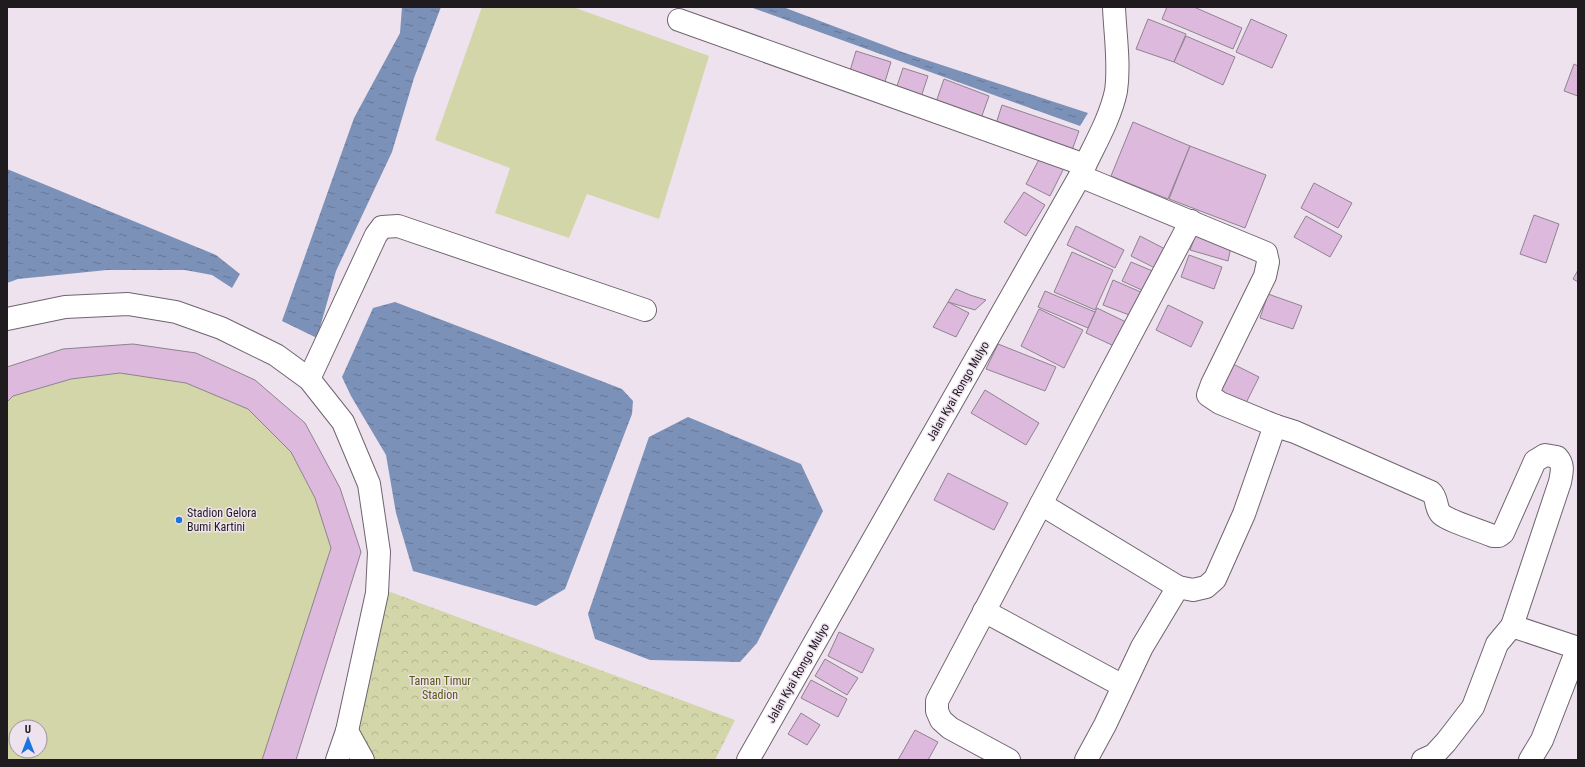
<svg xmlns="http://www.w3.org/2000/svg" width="1585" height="767" viewBox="0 0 1585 767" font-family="'Roboto Condensed',sans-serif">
  <defs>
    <pattern id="park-crowns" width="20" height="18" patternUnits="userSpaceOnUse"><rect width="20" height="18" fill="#d2d6a8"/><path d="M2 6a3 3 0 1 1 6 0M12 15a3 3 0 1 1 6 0" fill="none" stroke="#b4b790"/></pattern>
    <pattern id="water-ripples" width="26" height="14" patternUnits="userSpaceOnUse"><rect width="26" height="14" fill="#7c91b8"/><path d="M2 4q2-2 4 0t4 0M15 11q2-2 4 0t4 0" fill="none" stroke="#657695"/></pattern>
  </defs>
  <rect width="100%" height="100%" fill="#efe2ef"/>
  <g fill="#d2d6a8" fill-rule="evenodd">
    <path d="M482,7H573L709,56L659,219L587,194L569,238L495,213L510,168L435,140Z"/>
    <path d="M133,344L196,353L255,380L305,423L340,488L361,552L296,760H7V367L63,349ZM16,727H40V751H16Z"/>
  </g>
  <path fill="url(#park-crowns)" d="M385,590L735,720L715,760H373L357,731Z"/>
  <g fill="url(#water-ripples)">
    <path d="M402,7H441L414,78L392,152L336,271L317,338L282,321L354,118L400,33Z"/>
    <path d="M750,7H783L902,52L1088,113L1080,126Z"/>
    <path d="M7,169L216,255L240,274L232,288L212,275L185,270H107L18,279L7,283Z"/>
    <path d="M395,302L622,389L633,401L632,414L565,589L536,606L413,571L396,513L386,455L351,396L342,377L373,308Z"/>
    <path d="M688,417L801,464L823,511L757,643L740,662L650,660L595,639L588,614L649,437Z"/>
  </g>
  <g fill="#ddb9dd" stroke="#8f838f">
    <path d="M1167,7H1194L1242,28L1233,49L1162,19Z"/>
    <path d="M1148,19L1186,34L1174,62L1136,49Z"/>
    <path d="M1251,19L1287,35L1272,68L1236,52Z"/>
    <path d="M1186,36L1235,57L1223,85L1174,62Z"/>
    <path d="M856,51L891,62L884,85L849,74Z"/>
    <path d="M1574,64L1578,66V96L1564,91Z"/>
    <path d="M903,68L928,76L920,100L895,92Z"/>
    <path d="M944,79L989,96L979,124L934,108Z"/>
    <path d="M1002,105L1079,131L1071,153L995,127Z"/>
    <path d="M1133,122L1190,146L1168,199L1111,176Z"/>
    <path d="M1190,146L1266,175L1245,228L1169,199Z"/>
    <path d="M1043,152L1066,164L1050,196L1026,184Z"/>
    <path d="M1314,183L1352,203L1338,228L1301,208Z"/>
    <path d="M1024,192L1045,205L1026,236L1004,222Z"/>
    <path d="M1534,215L1559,224L1546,263L1520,254Z"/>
    <path d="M1306,216L1342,236L1330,257L1294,237Z"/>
    <path d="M1076,226L1124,250L1115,268L1067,245Z"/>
    <path d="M1196,234L1231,247L1228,261L1190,250Z"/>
    <path d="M1140,236L1167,250L1159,270L1131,256Z"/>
    <path d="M1072,252L1113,270L1095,310L1054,292Z"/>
    <path d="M1189,255L1222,267L1214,289L1181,277Z"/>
    <path d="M1131,262L1155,272L1146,292L1122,281Z"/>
    <path d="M1578,270V282L1573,279Z"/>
    <path d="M1113,280L1143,293L1132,316L1103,305Z"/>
    <path d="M956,289L970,295L986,300L975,310L948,302Z"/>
    <path d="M1045,291L1095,312L1088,328L1038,307Z"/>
    <path d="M1268,294L1302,306L1293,329L1260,318Z"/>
    <path d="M948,302L969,313L956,337L933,327Z"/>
    <path d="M1168,305L1203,322L1191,347L1156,330Z"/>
    <path d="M1097,308L1128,323L1114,346L1086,333Z"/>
    <path d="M1039,309L1083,330L1064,368L1021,346Z"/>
    <path d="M133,344L196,353L255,380L305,423L340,488L361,552L296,760H262L331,548L315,498L291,452L248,409L186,383L120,373L71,379L13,396L7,402V367L63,349Z"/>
    <path d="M998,344L1056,367L1045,391L986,369Z"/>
    <path d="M1231,363L1259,377L1245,405L1217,391Z"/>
    <path d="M985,390L1039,423L1026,445L971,413Z"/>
    <path d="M948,473L1008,503L994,530L934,500Z"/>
    <path d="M839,632L874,649L862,673L828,656Z"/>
    <path d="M825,659L858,678L847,695L815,676Z"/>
    <path d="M811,680L847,699L838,717L801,698Z"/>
    <path d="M801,713L820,725L807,745L788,734Z"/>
    <path d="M915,730L938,742L928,760H898Z"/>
  </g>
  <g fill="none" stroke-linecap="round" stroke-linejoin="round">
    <defs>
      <g id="minor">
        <path d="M679,20L1085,165"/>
        <path d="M1080,176L1266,253L1268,262L1265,276L1212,384L1208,395L1220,403L1276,426"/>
        <path d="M7,319L65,307L128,304L176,312L221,328L276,355L309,379L343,422L369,484L379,552L377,593L347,731L337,760"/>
        <path d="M309,379L376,235L382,227L398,226L645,310"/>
        <path d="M1178,587L1041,504L1191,221"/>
        <path d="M984,611L1123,686"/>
        <path d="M347,731L363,760"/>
        <path d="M748,760L1080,176C1092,149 1110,120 1116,91C1120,64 1115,34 1114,7"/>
        <path d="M1009,760L950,728L941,720L937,711V701L1041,504"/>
        <path d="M1086,760L1105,725L1142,647L1178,587L1193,590L1206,587L1215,579L1244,514L1272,434L1276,426L1295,432L1431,492C1438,498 1435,508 1441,514C1448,521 1482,531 1493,536H1499L1503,533L1535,461L1545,455L1557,457C1564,465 1562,471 1560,482L1512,626"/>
        <path d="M1423,760L1434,755L1446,742L1473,707L1497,644L1512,626L1578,648"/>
        <path d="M1530,760L1542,740L1578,647"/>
      </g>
    </defs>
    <use href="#minor" stroke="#6f646f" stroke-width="24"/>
    <use href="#minor" stroke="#fff" stroke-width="22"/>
  </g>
  <circle fill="#1d74dd" stroke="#efe2ef" stroke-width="1.5" cx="179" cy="520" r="4"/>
  <g text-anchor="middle" stroke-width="3" stroke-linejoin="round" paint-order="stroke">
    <g font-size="12" fill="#1f1b1f" stroke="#efe2ef">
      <text transform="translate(958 391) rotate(-60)" y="4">Jalan Kyai Rongo Mulyo</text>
      <text transform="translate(798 673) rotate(-60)" y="4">Jalan Kyai Rongo Mulyo</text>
    </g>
    <g font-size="12" fill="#1f1b1f" stroke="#efe2ef" text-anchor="start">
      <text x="187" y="517">Stadion Gelora<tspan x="187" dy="14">Bumi Kartini</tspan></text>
    </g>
    <g font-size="12" fill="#57590d" stroke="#efe2ef">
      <text x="440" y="685">Taman Timur<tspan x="440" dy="14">Stadion</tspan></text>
    </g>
  </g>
  <rect width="1585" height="767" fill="none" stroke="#1f1b1f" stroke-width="16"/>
  <g transform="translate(28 739)"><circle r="19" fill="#efe2ef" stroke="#9c929c"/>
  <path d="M0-3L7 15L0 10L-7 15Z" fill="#1d74dd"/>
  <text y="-6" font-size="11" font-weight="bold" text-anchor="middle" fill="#1f1b1f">U</text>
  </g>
</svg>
